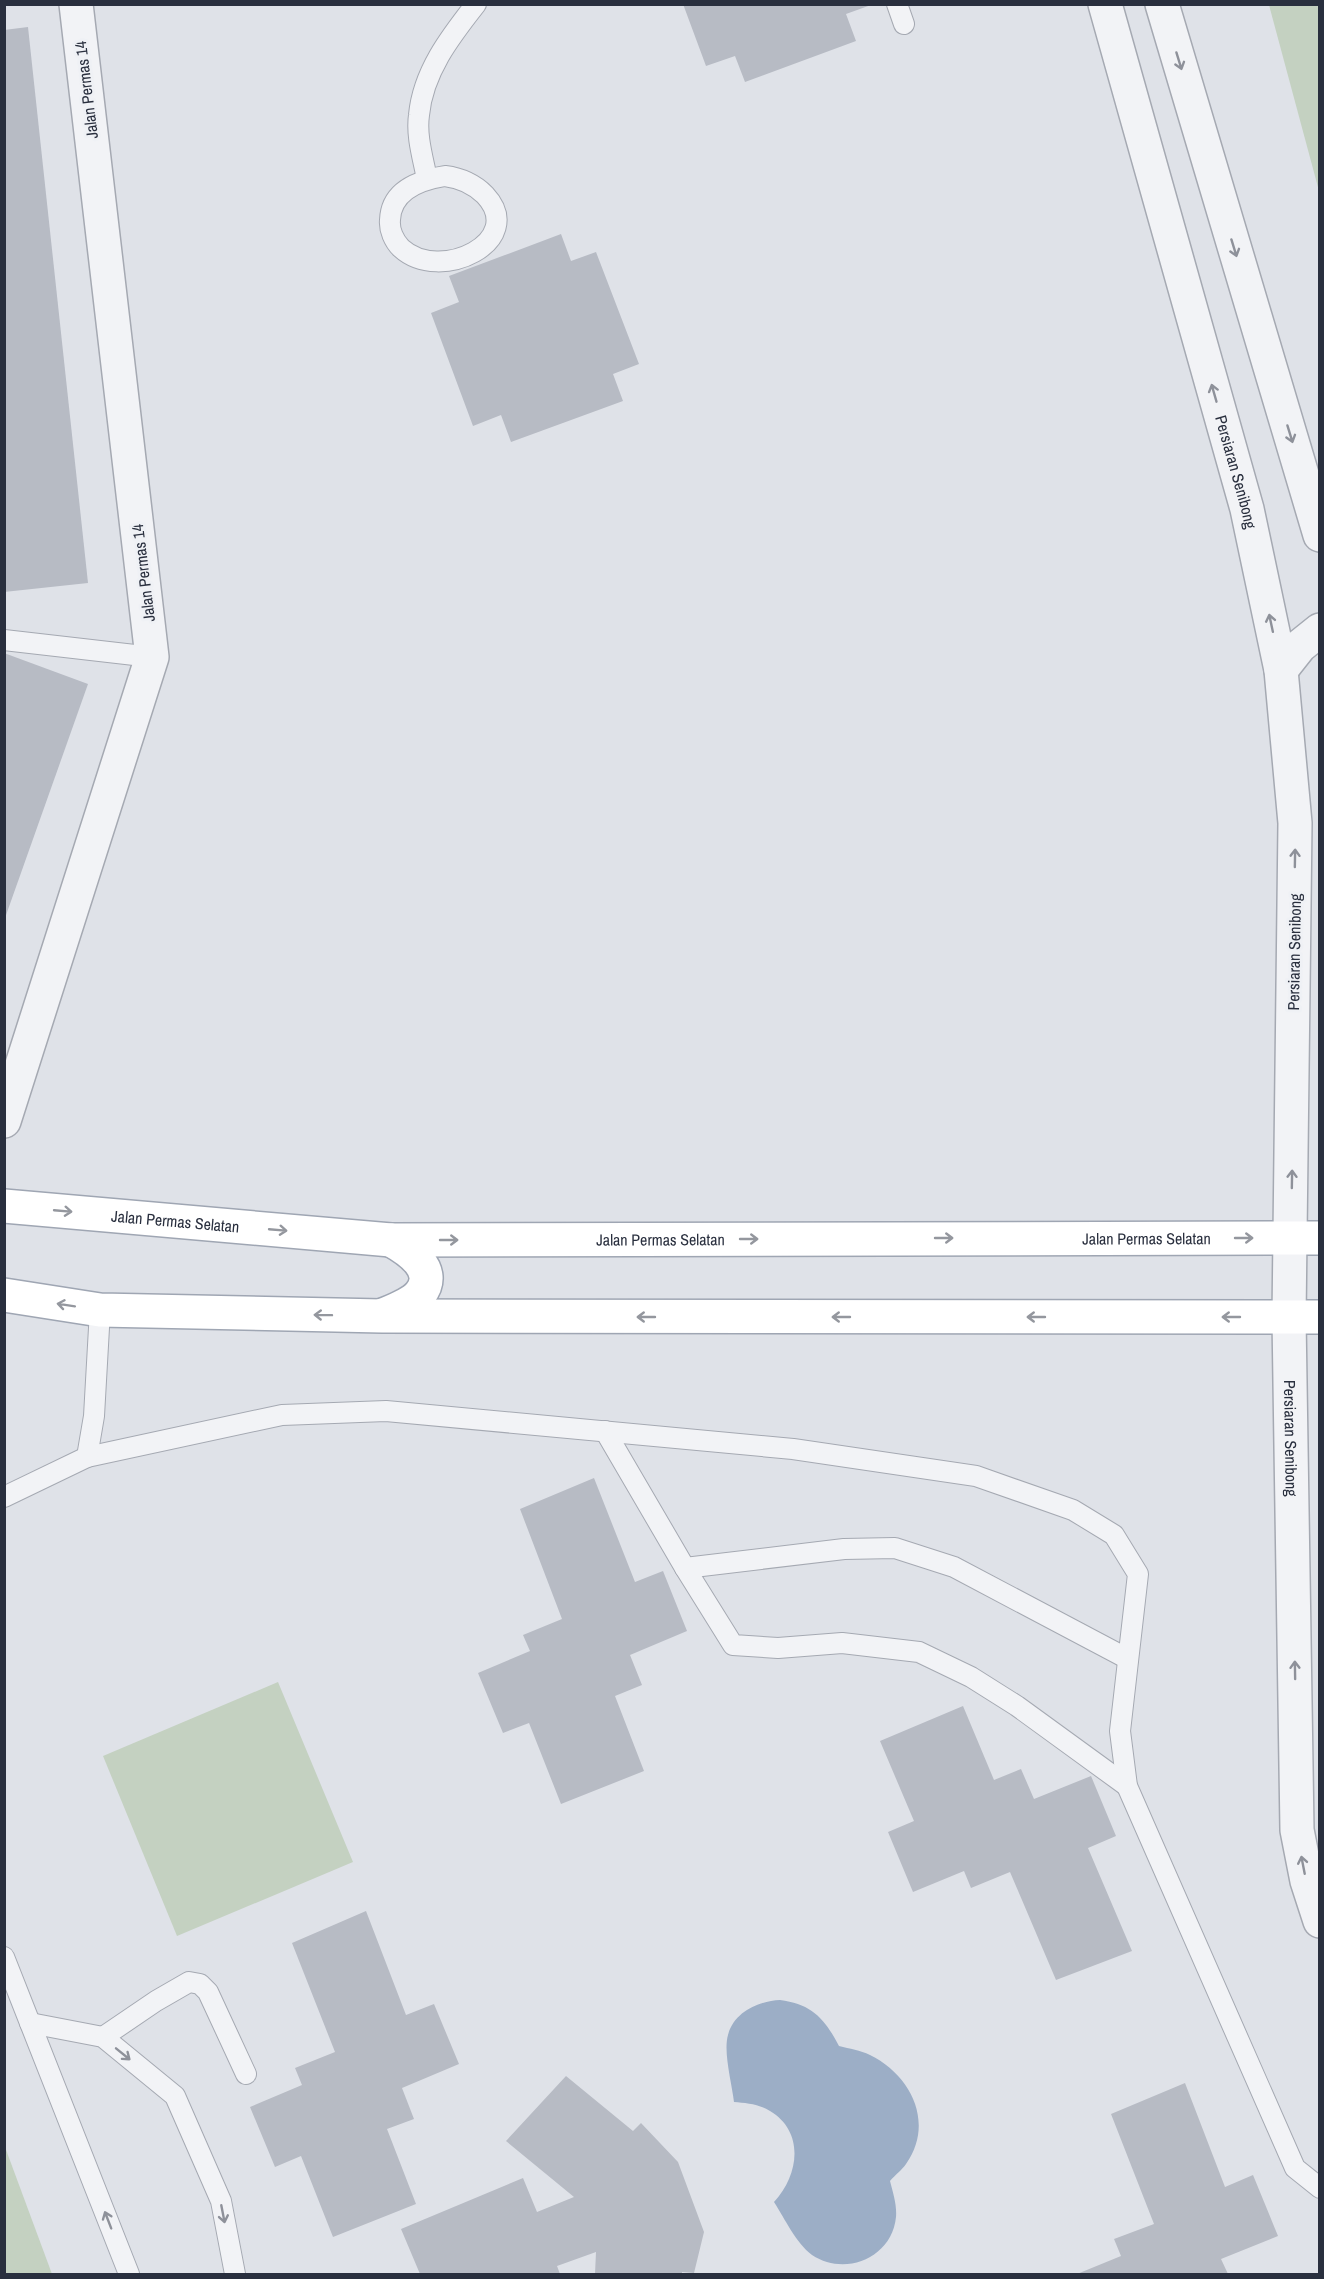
<svg xmlns="http://www.w3.org/2000/svg" width="1324" height="2279" viewBox="0 0 1324 2279" font-family="'Archivo Narrow',sans-serif">
  <rect width="100%" height="100%" fill="#dfe2e8"/>
  <g fill="#c4d1c1">
    <path d="M1269,5H1319V191Z"/>
    <path d="M278,1682L353,1862L177,1936L103,1756Z"/>
    <path d="M4,2147H5L52,2274H5Z"/>
  </g>
  <path fill="#9caec6" d="M780,2000C812,2004 825,2019 839,2046C850,2049 860,2050 870,2055C911,2075 935,2123 906,2164C902,2170 895,2175 890,2181C893,2193 897,2205 896,2217C892,2258 845,2277 812,2255C796,2243 785,2219 774,2202C799,2175 805,2132 770,2111C759,2104 746,2103 734,2102C732,2084 723,2052 728,2035C734,2012 759,2001 780,2000Z"/>
  <g fill="#b7bbc4">
    <path d="M683,4H871V5L846,14L856,41L745,82L735,56L706,66Z"/>
    <path d="M28,27L88,583L4,592V30Z"/>
    <path d="M561,234L571,261L596,252L639,364L613,374L623,401L511,442L501,415L473,426L431,313L459,302L449,276Z"/>
    <path d="M4,653L88,684L5,918H4Z"/>
    <path d="M594,1478L635,1582L663,1571L687,1631L630,1655L642,1685L615,1696L644,1771L561,1804L529,1723L503,1733L478,1673L530,1651L523,1635L562,1619L520,1509Z"/>
    <path d="M963,1706L994,1780L1021,1769L1034,1799L1091,1776L1116,1836L1088,1848L1132,1951L1056,1980L1010,1872L971,1888L964,1871L913,1892L888,1832L914,1821L880,1741Z"/>
    <path d="M366,1911L406,2015L434,2004L459,2064L402,2088L414,2119L387,2129L416,2204L333,2237L301,2156L275,2167L250,2107L302,2085L295,2068L335,2052L292,1943Z"/>
    <path d="M566,2076L633,2131L641,2123L678,2162L704,2232L694,2273L682,2272V2274H595L596,2252L557,2266L560,2274H420L401,2229L523,2178L537,2212L574,2197L506,2141Z"/>
    <path d="M1185,2083L1225,2187L1253,2175L1278,2236L1221,2259L1228,2274H1077L1121,2256L1114,2239L1154,2224L1111,2114Z"/>
  </g>
  <g fill="none" stroke-linecap="round" stroke-linejoin="round">
    <defs>
      <g id="service">
        <path d="M897,4L904,24"/>
        <path d="M445,176C461,178 474,184 485,195C528,241 440,284 401,248C394,241 389,230 390,220C391,190 420,180 445,176Z"/>
        <path d="M427,179C423,158 416,136 419,115C423,72 450,37 476,4"/>
        <path d="M4,640L152,657"/>
        <path d="M605,1431L685,1568L733,1645L778,1648L842,1643L919,1652L971,1677L1017,1706L1127,1786"/>
        <path d="M87,1457L282,1415L386,1411L793,1449L976,1476L1073,1510L1114,1535L1138,1574L1120,1731L1127,1786L1295,2168L1320,2188"/>
        <path d="M4,1497L87,1457L94,1416L100,1310"/>
        <path d="M685,1568L844,1549L895,1548L954,1567L1128,1659"/>
        <path d="M4,1957L129,2274"/>
        <path d="M30,2023L103,2037L175,2096L221,2201L235,2274"/>
        <path d="M103,2037L156,2001L189,1982L200,1984L208,1992L246,2074"/>
      </g>
      <g id="minor">
        <path id="s1" d="M1105,4L1247,509L1281,670L1295,823L1289,1318L1297,1830L1307,1881L1320,1921"/>
        <path d="M1162,4L1320,535"/>
        <path d="M1281,670L1300,646L1320,630"/>
        <path d="M4,1121L152,657L76,4"/>
      </g>
      <g id="primary">
        <path id="s2" d="M4,1206L391,1240L1320,1238"/>
        <path d="M4,1295L100,1310L382,1316L1320,1317"/>
        <path d="M383,1315C395,1310 412,1304 420,1294C439,1270 409,1250 391,1240"/>
      </g>
    </defs>
    <use href="#service" stroke="#a5a9b2" stroke-width="22"/>
    <use href="#minor" stroke="#a5a9b2" stroke-width="36"/>
    <use href="#primary" stroke="#9fa6b3" stroke-width="36"/>
    <use href="#service" stroke="#f2f3f6" stroke-width="20"/>
    <use href="#minor" stroke="#f2f3f6" stroke-width="33"/>
    <use href="#primary" stroke="#fff" stroke-width="33"/>
  </g>
  <defs><path id="oneway-shaft" d="M-6 0H5M1.5-3L5.5 0L1.5 3" fill="none" stroke-width="1.6" stroke-linecap="round" stroke-linejoin="round" transform="scale(1.5)"/></defs>
  <g stroke="#8e919a">
    <use href="#oneway-shaft" transform="translate(1179 61) rotate(73)"/>
    <use href="#oneway-shaft" transform="translate(1234 248) rotate(73)"/>
    <use href="#oneway-shaft" transform="translate(1214 393) rotate(-106)"/>
    <use href="#oneway-shaft" transform="translate(1290 434) rotate(73)"/>
    <use href="#oneway-shaft" transform="translate(1271 623) rotate(-102)"/>
    <use href="#oneway-shaft" transform="translate(1295 858) rotate(-89)"/>
    <use href="#oneway-shaft" transform="translate(1292 1179) rotate(-89)"/>
    <use href="#oneway-shaft" transform="translate(1295 1670) rotate(-91)"/>
    <use href="#oneway-shaft" transform="translate(1303 1865) rotate(-101)"/>
    <use href="#oneway-shaft" transform="translate(123 2054) rotate(39)"/>
    <use href="#oneway-shaft" transform="translate(223 2214) rotate(79)"/>
    <use href="#oneway-shaft" transform="translate(108 2220) rotate(-111)"/>
  </g>
  <g stroke="#94979e">
    <use href="#oneway-shaft" transform="translate(63 1211) rotate(5)"/>
    <use href="#oneway-shaft" transform="translate(278 1230) rotate(5)"/>
    <use href="#oneway-shaft" transform="translate(944 1238)"/>
    <use href="#oneway-shaft" transform="translate(1244 1238)"/>
    <use href="#oneway-shaft" transform="translate(749 1239)"/>
    <use href="#oneway-shaft" transform="translate(449 1240)"/>
    <use href="#oneway-shaft" transform="translate(66 1305) rotate(-171)"/>
    <use href="#oneway-shaft" transform="translate(323 1315) rotate(-179)"/>
    <use href="#oneway-shaft" transform="translate(646 1317) rotate(-180)"/>
    <use href="#oneway-shaft" transform="translate(841 1317) rotate(-180)"/>
    <use href="#oneway-shaft" transform="translate(1036 1317) rotate(-180)"/>
    <use href="#oneway-shaft" transform="translate(1231 1317) rotate(-180)"/>
  </g>
  <g text-anchor="middle" stroke-width="6" stroke-linejoin="round" paint-order="stroke">
    <g font-size="16" fill="#292f3e" stroke="#eff1f5">
      <text transform="translate(86 90) rotate(-97)" y="6">Jalan Permas 14</text>
      <text dy="6" stroke="none"><textPath href="#s1" startOffset="486">Persiaran Senibong</textPath></text>
      <text transform="translate(143 573) rotate(-97)" y="6">Jalan Permas 14</text>
      <text transform="translate(1294 952) rotate(-89)" y="6">Persiaran Senibong</text>
      <text dy="6" stroke="none"><textPath href="#s2" startOffset="172">Jalan Permas Selatan</textPath></text>
      <text dy="6" stroke="none"><textPath href="#s2" startOffset="1144">Jalan Permas Selatan</textPath></text>
      <text dy="6" stroke="none"><textPath href="#s2" startOffset="658">Jalan Permas Selatan</textPath></text>
      <text dy="6" stroke="none"><textPath href="#s1" startOffset="1458">Persiaran Senibong</textPath></text>
    </g>
  </g>
  <rect width="1324" height="2279" fill="none" stroke="#292f3e" stroke-width="12"/>
</svg>
